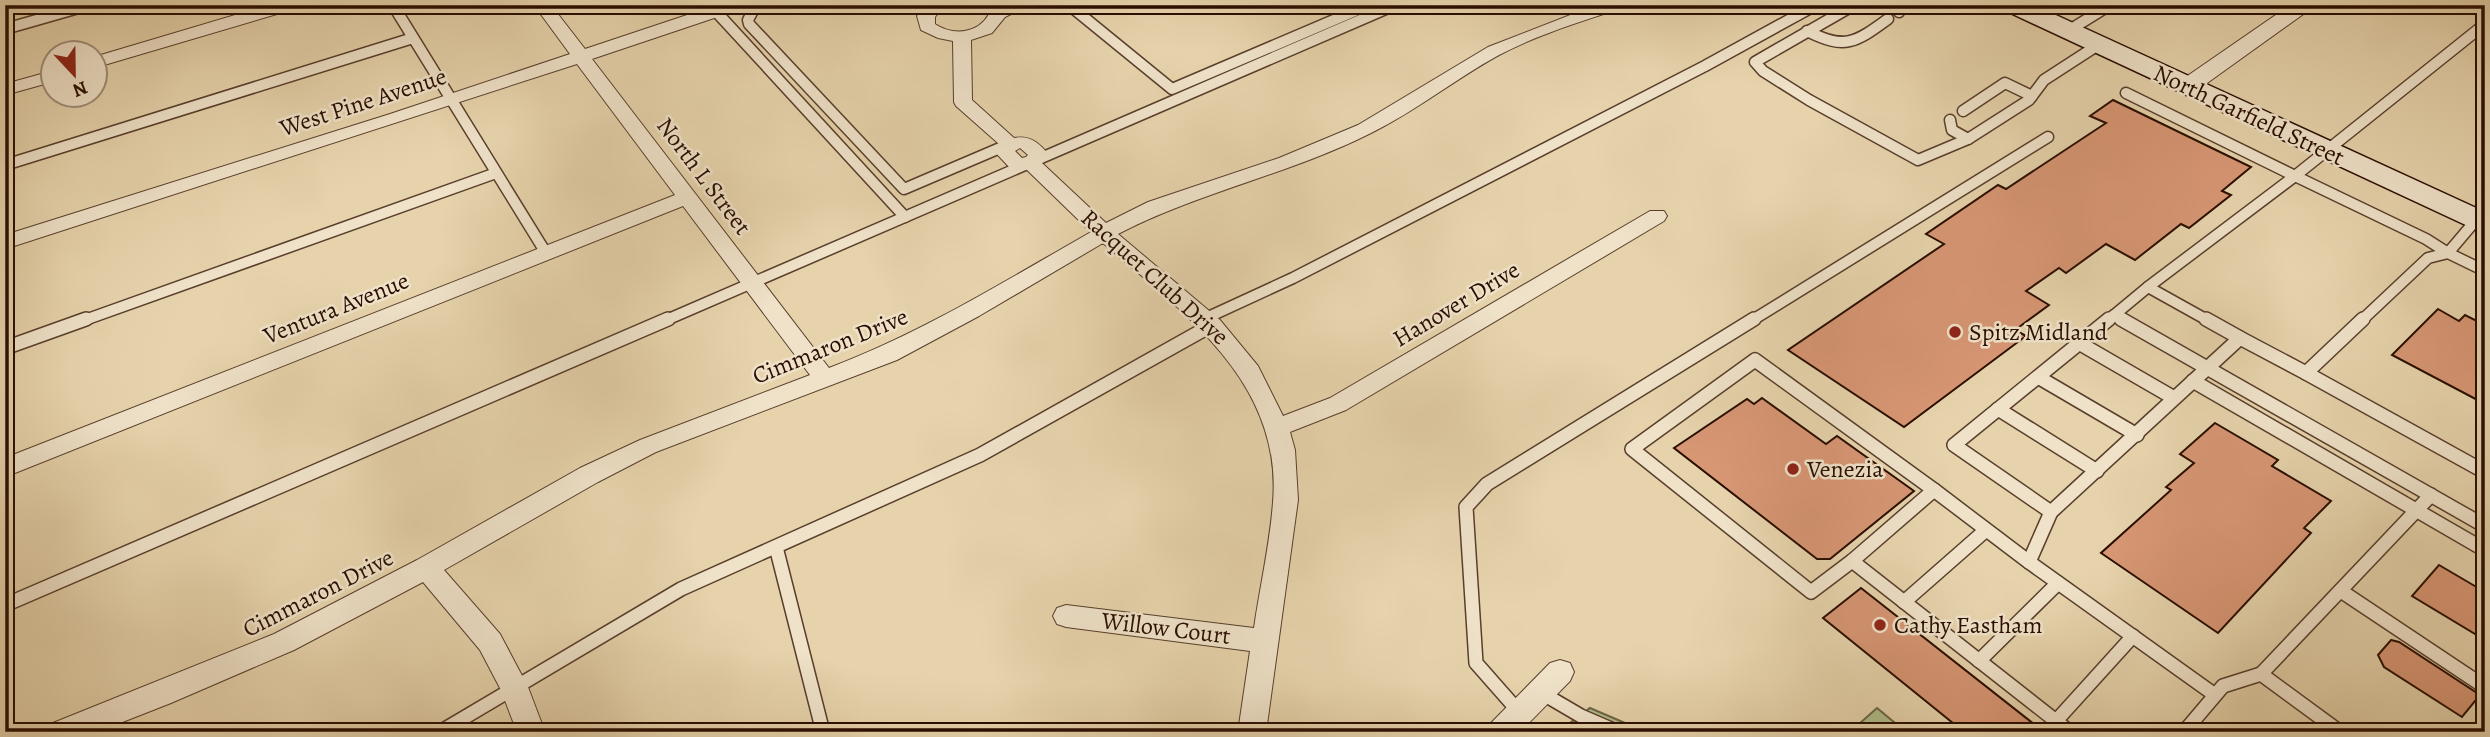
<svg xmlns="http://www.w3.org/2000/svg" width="2490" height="737" viewBox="0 0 2490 737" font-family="Alegreya,serif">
  <rect width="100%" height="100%" fill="#e6d3ac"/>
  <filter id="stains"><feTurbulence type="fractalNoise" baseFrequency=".00286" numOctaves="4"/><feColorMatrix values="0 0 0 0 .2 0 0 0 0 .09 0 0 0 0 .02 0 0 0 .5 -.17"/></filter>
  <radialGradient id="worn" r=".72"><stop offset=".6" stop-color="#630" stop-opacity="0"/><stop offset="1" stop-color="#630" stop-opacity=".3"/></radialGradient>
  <g fill="#b1be8d" stroke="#6d6646" stroke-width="2">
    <path d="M1590,708L1646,732H1558Z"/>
    <path d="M1877,708L1906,732H1850Z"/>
  </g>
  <g fill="#d79674" stroke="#290d00" stroke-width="2">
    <path d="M2113,100L2251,167L2222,191L2231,195L2189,228L2181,224L2135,260L2106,244L2066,273L2059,268L2026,291L2049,305L2015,330L2026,336L1904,427L1788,350L1944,244L1926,234L1998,185L2006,189L2106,123L2090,116Z"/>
    <path d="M2438,309L2459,321L2465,315L2485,325V404L2392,355Z"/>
    <path d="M1762,398L1826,444L1837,436L1914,491L1830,559H1817L1674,448L1747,399L1754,404Z"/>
    <path d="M2215,423L2278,460L2272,466L2331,501L2304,528L2311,533L2218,633L2101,553L2171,490L2166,487L2194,463L2180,454Z"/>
    <path d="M2439,565L2485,592V640L2412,596Z"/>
    <path d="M1861,588L2044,732H1964L1823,618Z"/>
    <path d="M2391,640L2399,642L2480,695L2462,717L2384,667L2378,655Z"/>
  </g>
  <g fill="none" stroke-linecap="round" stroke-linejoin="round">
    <defs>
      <g id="service-far1">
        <path d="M393,5L546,253"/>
        <path d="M710,5L905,217"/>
        <path d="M756,5L748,20L749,24L904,189L1007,145"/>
        <path d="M1069,5L1172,89L1369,5"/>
        <path d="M1854,5L1755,62L1763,71L1809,100L1918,160L1968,139L2029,100L2044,80L2098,45"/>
        <path d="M1893,5L1899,12"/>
        <path d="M5,29L89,5"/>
        <path d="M1807,31C1845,50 1855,43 1888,19"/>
        <path d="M2068,31L2110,5"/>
        <path d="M2126,93L2295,176L2148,287"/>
        <path d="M1963,111L2005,83L2032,96"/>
        <path d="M1950,120L1952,130L1968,139"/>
        <path d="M5,165L413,38"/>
        <path d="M2476,220L2448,253L2485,271"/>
        <path d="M2448,253L2426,239L2295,176L2485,24"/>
        <path d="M2114,315L2124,321"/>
        <path d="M1204,319L1293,278L1705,66L1816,5"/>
        <path d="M82,321L496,173"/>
        <path d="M664,321L1395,5"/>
        <path d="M1751,321L2048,137"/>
        <path d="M2107,321L2148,287L2209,321"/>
        <path d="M2361,321L2428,258L2448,253"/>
      </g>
      <g id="service">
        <path d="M2121,319L2485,526"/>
        <path d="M2206,319L2240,338"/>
        <path d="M2363,319L2306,373L2485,472"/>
        <path d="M2079,343L2174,398"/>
        <path d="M5,348L86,319"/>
        <path d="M2038,377L2137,435"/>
        <path d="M2193,381L2485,550"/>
        <path d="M1998,409L2097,471"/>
        <path d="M2051,512L1954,445L2109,319"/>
        <path d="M776,547L823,732"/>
        <path d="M1852,561L1811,592L1632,449L1755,360L1934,490"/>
        <path d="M2029,562L1934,490L1852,561L2070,732"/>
        <path d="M2341,591L2485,687"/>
        <path d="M1904,602L1986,530"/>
        <path d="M5,605L668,319"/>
        <path d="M1979,661L2058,583"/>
        <path d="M1540,692L1581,716L1618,732"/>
        <path d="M2215,695L2029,562L2051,512L2240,338L2306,373"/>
        <path d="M1520,713L1476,663L1466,507L1487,484L1754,319"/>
        <path d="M2056,721L2133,636"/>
        <path d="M440,732L681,589L980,455L1212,325"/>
        <path d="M2184,732L2223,686L2261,674"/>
        <path d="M2340,732L2261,674L2431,495"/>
        <path d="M2478,732L2485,724"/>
      </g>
      <g id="minor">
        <path d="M269,5H296L294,9L94,68V57Z"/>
        <path d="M534,5H551L585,49L717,5H743L741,9L592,59L829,368C922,333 1005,281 1091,232L1026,169L1010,168L994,151L999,144L956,106L954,102L953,41L938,38L921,30L917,16L926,5H944L935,17V24C953,36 978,34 989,14L985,5H1030L1005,17L992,33L971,40L972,100L1014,138C1030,135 1039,143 1049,155L1042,163L1106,223L1148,202L1279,158L1358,125L1488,47L1596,5H1621L1619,9C1579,22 1537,35 1499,55C1455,79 1416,111 1371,133C1290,174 1199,192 1118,234L1220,320L1258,366L1283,416L1330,398L1650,211H1664L1667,216L1664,221L1346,410L1290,432L1295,450L1298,500L1266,732H1238L1250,651L1066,627L1057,624L1053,616L1057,608L1066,605L1254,628C1260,586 1270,544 1273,502C1283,382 1183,312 1103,243L979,316L897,360L656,452L598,482L444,570L500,634L528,687L545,732H517L501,690L480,650L423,582L294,650L171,703L97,732H49L53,723L274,634L417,560L580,468L640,440L810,375L683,206L5,477V458L675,195L577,64L5,249V235L390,114L570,54ZM1020,148L1028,155L1026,157L1022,158L1015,151Z"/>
        <path d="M52,71V82L5,95V84Z"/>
        <path d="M1560,660L1570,663L1574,672L1570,681L1520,732H1487L1491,723L1550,663Z"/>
      </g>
      <path id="tertiary" d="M2290,5H2316L2196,91H2180L2176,86L2180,81Z"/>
      <path id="secondary" d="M2001,5H2034L2485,212V234L2004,10Z"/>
    </defs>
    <use href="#service-far1" stroke="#583e2b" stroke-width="13"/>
    <use href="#service" stroke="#583e2b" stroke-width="16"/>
    <use href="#minor" stroke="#583e2b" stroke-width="2"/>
    <use href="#tertiary" stroke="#583e2b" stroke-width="2"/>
    <use href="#secondary" stroke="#290d00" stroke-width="3"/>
    <use href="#service-far1" stroke="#efe2c9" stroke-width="10"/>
    <use href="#service" stroke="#efe2c9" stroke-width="13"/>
    <use href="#minor" fill="#efe2c9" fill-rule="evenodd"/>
    <use href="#tertiary" fill="#efe2c9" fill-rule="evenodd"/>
    <use href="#secondary" fill="#efe2c9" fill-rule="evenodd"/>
  </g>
  <g fill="#8f2418" stroke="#efe2c9" stroke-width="2.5">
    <circle cx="1955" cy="332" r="7"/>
    <circle cx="1793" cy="469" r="7"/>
    <circle cx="1880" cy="625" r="7"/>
  </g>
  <g text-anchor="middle" stroke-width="5" stroke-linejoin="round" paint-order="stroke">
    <g font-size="24" fill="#290d00" stroke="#efe2c9">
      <text transform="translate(363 102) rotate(-18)" y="8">West Pine Avenue</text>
      <text transform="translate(2249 115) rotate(25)" y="8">North Garfield Street</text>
      <text transform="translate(704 176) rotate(53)" y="8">North L Street</text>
      <text transform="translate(1155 277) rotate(42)" y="8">Racquet Club Drive</text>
      <text transform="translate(1456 304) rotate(-31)" y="8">Hanover Drive</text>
      <text transform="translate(336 308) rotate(-22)" y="8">Ventura Avenue</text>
      <text transform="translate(830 346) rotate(-22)" y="8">Cimmaron Drive</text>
      <text transform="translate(318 593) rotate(-27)" y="8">Cimmaron Drive</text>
      <text transform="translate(1166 628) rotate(7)" y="8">Willow Court</text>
    </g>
    <g font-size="24" fill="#290d00" stroke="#efe2c9" text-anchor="start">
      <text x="1969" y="340">Spitz Midland</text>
      <text x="1807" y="477">Venezia</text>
      <text x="1894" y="633">Cathy Eastham</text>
    </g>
  </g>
  <rect width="2490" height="737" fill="none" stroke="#e6d3ac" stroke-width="28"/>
  <rect x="7" y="7" width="2476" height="723" fill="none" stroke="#290d00" stroke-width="3.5"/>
  <rect x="14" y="14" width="2462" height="709" fill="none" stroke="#290d00" stroke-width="2"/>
  <g transform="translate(74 74) rotate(158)"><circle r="33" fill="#efe2c9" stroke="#a08d79" stroke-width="2"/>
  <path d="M0-5L12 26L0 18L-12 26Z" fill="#8f2418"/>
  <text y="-10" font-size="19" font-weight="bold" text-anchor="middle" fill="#290d00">N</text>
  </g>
  <rect width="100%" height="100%" filter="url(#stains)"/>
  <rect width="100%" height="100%" fill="url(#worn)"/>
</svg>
